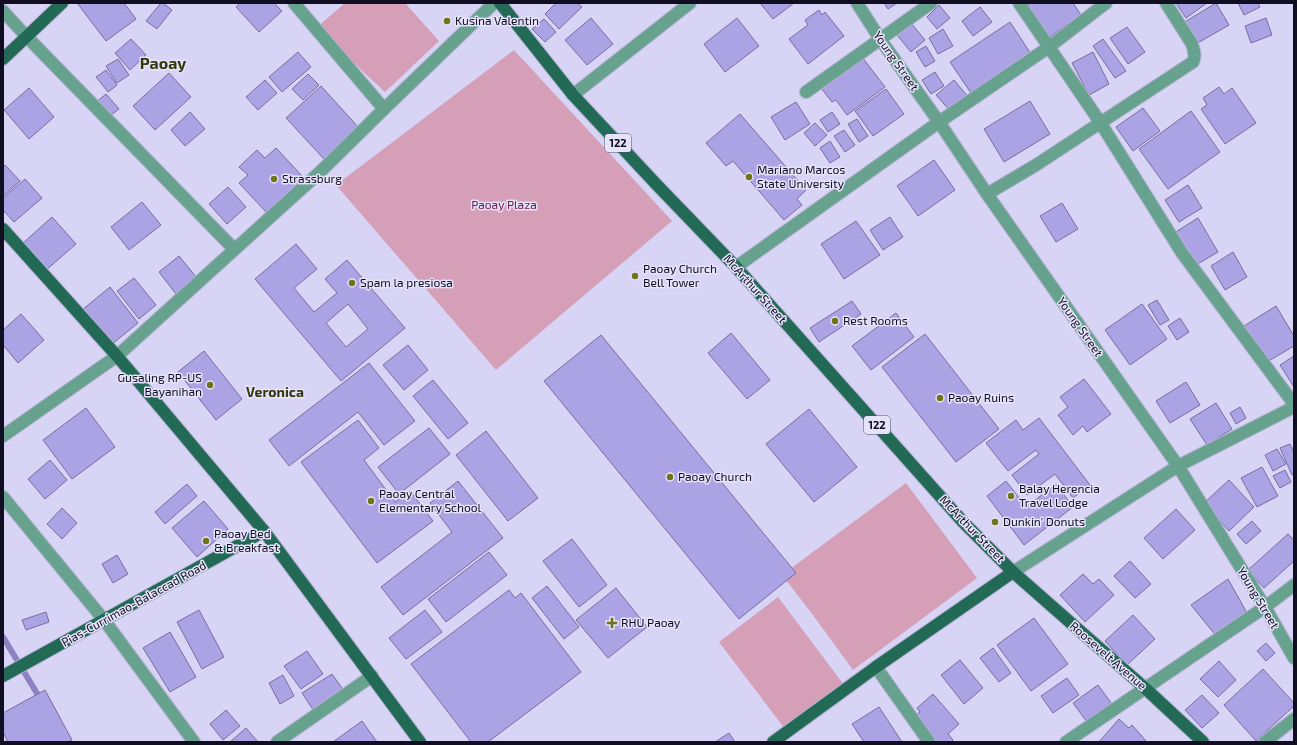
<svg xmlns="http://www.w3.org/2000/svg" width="1297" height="745" viewBox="0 0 1297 745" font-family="'Exo 2',sans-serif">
  <rect width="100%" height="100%" fill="#d8d4f6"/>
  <g fill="#d49fb7">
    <path d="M345,3H405L439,41L385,92L316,28Z"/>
    <path d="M514,50L672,221L496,370L336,185Z"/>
    <path d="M906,483L977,578L853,670L813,615L782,575Z"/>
    <path d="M778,597L844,685L785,729L719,642Z"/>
  </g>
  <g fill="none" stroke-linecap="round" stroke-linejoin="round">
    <path stroke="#8d83c2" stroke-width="6" d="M3,637L41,700"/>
  </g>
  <g fill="#aca3e4" stroke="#766ea1" fill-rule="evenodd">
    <path d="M77,3H124L136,19L106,41Z"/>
    <path d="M161,3H163L172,10L157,29L146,21Z"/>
    <path d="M240,3H274L282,11L259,32L236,7Z"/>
    <path d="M556,3H577L582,7L559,29L545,14Z"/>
    <path d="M760,3H794L773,19Z"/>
    <path d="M884,3H897L888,9Z"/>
    <path d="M1031,3H1073L1081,15L1048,38L1026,6Z"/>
    <path d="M1176,3H1207L1186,18Z"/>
    <path d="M1216,3L1229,25L1196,44L1183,23Z"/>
    <path d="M1238,3H1258L1260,7L1244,15Z"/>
    <path d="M939,5L950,18L937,29L927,17Z"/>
    <path d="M980,7L992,22L973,36L962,21Z"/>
    <path d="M819,10L822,15L825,12L844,36L808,64L789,39L808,25L805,20Z"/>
    <path d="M591,18L613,44L587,65L565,40Z"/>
    <path d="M737,18L759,46L725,72L704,44Z"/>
    <path d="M1266,18L1272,35L1251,43L1245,26Z"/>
    <path d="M544,19L556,32L545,42L532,29Z"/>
    <path d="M1010,22L1031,54L971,93L950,62Z"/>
    <path d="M911,23L925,40L911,52L897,35Z"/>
    <path d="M1127,27L1145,52L1128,64L1110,38Z"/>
    <path d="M943,29L953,46L938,54L929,38Z"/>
    <path d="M131,39L146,55L130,70L115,53Z"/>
    <path d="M1103,39L1126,71L1115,78L1093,46Z"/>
    <path d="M926,46L935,61L925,67L916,52Z"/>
    <path d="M298,52L311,67L282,92L269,77Z"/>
    <path d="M1093,52L1109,84L1089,95L1072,63Z"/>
    <path d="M862,57L885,87L847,115L836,100L832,102L821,88Z"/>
    <path d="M118,59L129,75L117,83L106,66Z"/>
    <path d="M106,70L117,85L108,92L96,77Z"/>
    <path d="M935,72L944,86L931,94L922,80Z"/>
    <path d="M169,73L191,97L155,130L133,106Z"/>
    <path d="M308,74L319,85L303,100L292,89Z"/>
    <path d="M265,80L277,93L258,110L246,97Z"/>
    <path d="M954,80L969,98L952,113L936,95Z"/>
    <path d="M321,86L359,128L324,159L286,118Z"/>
    <path d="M1219,87L1224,94L1232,88L1256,123L1225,144L1201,109L1207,105L1203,98Z"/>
    <path d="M29,88L54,117L29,139L4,110Z"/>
    <path d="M886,89L904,114L873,136L855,111Z"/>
    <path d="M106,94L119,109L107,118L95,103Z"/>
    <path d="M1030,101L1050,134L1004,162L984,129Z"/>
    <path d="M796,102L810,124L785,140L771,117Z"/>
    <path d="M1143,108L1160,131L1133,151L1116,127Z"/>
    <path d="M1191,111L1220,152L1168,189L1139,149Z"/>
    <path d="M190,112L205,129L185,146L171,130Z"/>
    <path d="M832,112L840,124L828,132L820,120Z"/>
    <path d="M740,114L806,190L797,199L802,205L784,220L733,161L726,166L706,143Z"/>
    <path d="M857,119L868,136L859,142L848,124Z"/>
    <path d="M815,123L827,135L815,146L804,133Z"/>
    <path d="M844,130L855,145L845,152L834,136Z"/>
    <path d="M830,141L840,157L830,163L820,148Z"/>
    <path d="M276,148L304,178L267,213L239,183L248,175L239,167L257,150L265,158Z"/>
    <path d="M934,160L955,190L918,216L897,186Z"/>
    <path d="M5,165L20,181L3,196V167Z"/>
    <path d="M25,179L42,198L14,222L3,210V198Z"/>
    <path d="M1188,185L1202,208L1179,222L1165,200Z"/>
    <path d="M228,187L246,207L227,224L209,204Z"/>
    <path d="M142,202L161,225L129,250L111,227Z"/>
    <path d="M1062,203L1078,229L1056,242L1040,216Z"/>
    <path d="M52,217L76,244L45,271L22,244Z"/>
    <path d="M890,217L903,237L883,250L870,230Z"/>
    <path d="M1198,218L1218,252L1194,266L1174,233Z"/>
    <path d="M856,221L880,255L844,279L821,244Z"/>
    <path d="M296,244L317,269L294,288L314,312L337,293L325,279L347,260L405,328L341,381L255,279ZM348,304L368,329L346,347L326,323Z"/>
    <path d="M1233,252L1247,277L1225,290L1211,266Z"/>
    <path d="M179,256L197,278L176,294L159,272Z"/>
    <path d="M134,278L156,305L139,319L117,291Z"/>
    <path d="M110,287L138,323L111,345L82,310Z"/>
    <path d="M1157,300L1169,320L1160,325L1148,305Z"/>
    <path d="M852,301L861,314L819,342L810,328Z"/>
    <path d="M1142,304L1167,339L1130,365L1105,330Z"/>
    <path d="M1276,306L1294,336V346L1267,362L1244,326Z"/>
    <path d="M896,313L914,337L871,370L852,346Z"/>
    <path d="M21,314L44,340L18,363L3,345V330Z"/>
    <path d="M1180,318L1189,332L1177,340L1168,326Z"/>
    <path d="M731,333L770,380L747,399L708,353Z"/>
    <path d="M925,334L999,429L956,462L882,367Z"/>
    <path d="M601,335L796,573L739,619L544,381Z"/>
    <path d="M408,345L428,370L404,390L383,365Z"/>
    <path d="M204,351L242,399L216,420L178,372Z"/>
    <path d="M1294,356V387L1280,365Z"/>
    <path d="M369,363L415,421L384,445L358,412L289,466L269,440Z"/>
    <path d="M1084,379L1111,414L1087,432L1083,426L1073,435L1058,415L1068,407L1060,397Z"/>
    <path d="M433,380L468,423L448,439L413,396Z"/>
    <path d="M1186,382L1200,405L1170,423L1156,401Z"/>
    <path d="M1216,403L1232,429L1207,445L1190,419Z"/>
    <path d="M1240,407L1246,418L1236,424L1230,413Z"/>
    <path d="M86,408L115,447L72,479L43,440Z"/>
    <path d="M809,409L857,467L814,502L766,444Z"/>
    <path d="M1039,418L1090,485L1073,498L1055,474L1027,495L1012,475L1039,454L1036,450L1008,471L986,443L1016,420L1023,430Z"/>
    <path d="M358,420L379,448L364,460L395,502L410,491L433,521L377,563L301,462Z"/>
    <path d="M429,428L450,454L399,494L378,467Z"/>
    <path d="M486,431L538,498L508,521L456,455Z"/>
    <path d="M1290,444L1294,453V474L1292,475L1280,448Z"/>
    <path d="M1277,449L1286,464L1273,471L1265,455Z"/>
    <path d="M50,460L67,480L45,499L28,479Z"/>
    <path d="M1262,467L1278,496L1257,507L1241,478Z"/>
    <path d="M1285,470L1291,482L1280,488L1273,476Z"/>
    <path d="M1229,480L1254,507L1229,531L1204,503Z"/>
    <path d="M458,481L503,538L403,615L381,587L452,532L430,503Z"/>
    <path d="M1006,481L1026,507L1056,484L1073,507L1024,545L987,496Z"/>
    <path d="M187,484L197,496L165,524L155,512Z"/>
    <path d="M204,501L228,529L197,557L172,528Z"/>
    <path d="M62,508L77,523L62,539L47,524Z"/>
    <path d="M1176,509L1195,530L1163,559L1144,538Z"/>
    <path d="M1252,521L1261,531L1246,544L1237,534Z"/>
    <path d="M1288,534L1294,540V561L1264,588L1248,570Z"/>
    <path d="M572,539L607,585L579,607L543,561Z"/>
    <path d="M489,552L507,575L446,622L428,599Z"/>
    <path d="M117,555L128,574L113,583L102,564Z"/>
    <path d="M1130,561L1151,584L1135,598L1114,576Z"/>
    <path d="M1083,574L1093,584L1099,579L1114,595L1085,622L1060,595Z"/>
    <path d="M1228,579L1247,613L1217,637L1191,605Z"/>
    <path d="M547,586L579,627L564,639L532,598Z"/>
    <path d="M616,588L647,627L608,658L576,620Z"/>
    <path d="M509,590L515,598L521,593L581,672L488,742H471L411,664Z"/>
    <path d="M199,610L224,657L202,669L177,622Z"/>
    <path d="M425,610L442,632L406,659L389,638Z"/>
    <path d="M46,612L49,622L26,630L22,620Z"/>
    <path d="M1133,615L1155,639L1127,665L1105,641Z"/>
    <path d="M1034,618L1068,664L1031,691L997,645Z"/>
    <path d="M170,632L196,677L170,692L143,648Z"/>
    <path d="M1266,643L1275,653L1266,661L1257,651Z"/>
    <path d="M993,648L1011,673L999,682L980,658Z"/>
    <path d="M307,651L323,674L301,689L284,666Z"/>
    <path d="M960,660L983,688L964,704L941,675Z"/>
    <path d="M1219,661L1236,680L1218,697L1200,679Z"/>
    <path d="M1263,669L1294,703V706L1256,741L1224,705Z"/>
    <path d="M332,674L344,691L314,711L302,693Z"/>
    <path d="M283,675L294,696L280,704L269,683Z"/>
    <path d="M1067,678L1079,695L1053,713L1041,696Z"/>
    <path d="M1098,685L1112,704L1087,722L1073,703Z"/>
    <path d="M45,690L72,740L68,742H8L3,732V713Z"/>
    <path d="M933,694L959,724L948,734L953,740L951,742H935L914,717L920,712L917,708Z"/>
    <path d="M1202,695L1219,713L1202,728L1185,710Z"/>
    <path d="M879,707L902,742H864L852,724Z"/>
    <path d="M226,710L240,726L223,740L210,724Z"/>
    <path d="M1119,719L1129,728L1132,725L1147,742H1099Z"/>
    <path d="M362,721L377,742H333Z"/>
    <path d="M246,728L258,742H232L231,741Z"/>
    <path d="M729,733L735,742H715Z"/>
  </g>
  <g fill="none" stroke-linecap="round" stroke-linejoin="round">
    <defs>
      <g id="minor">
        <path d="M294,3L384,109"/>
        <path d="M857,3L880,39L939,122L987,194L1178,466L1265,607L1294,658"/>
        <path d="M1019,3L1100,122L1182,253L1294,404"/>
        <path d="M3,11L26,36L234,249"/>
        <path d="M806,92L931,3"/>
        <path d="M573,95L690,3"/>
        <path d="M987,194L1036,165L1193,62C1196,56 1194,51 1192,44L1166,3"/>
        <path d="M736,267L939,122L1049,47L1106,3"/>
        <path d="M3,436L117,356L319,173L384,109L494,3"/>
        <path d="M3,497L104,620L194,742"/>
        <path d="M1013,572L1178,466L1294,407"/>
        <path d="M876,667L929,742"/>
        <path d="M277,742L372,676"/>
        <path d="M1066,742L1265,607L1294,585"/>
        <path d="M1265,742L1294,719"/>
      </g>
      <g id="major">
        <path d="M500,3L573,95L656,184L736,267L963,522L1013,572L1146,689L1203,742"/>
        <path d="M3,59L62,3"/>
        <path d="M3,229L117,356L264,531L420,742"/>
        <path d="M3,676L264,531"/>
        <path d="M773,742L876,667L1013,572"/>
      </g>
    </defs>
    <use href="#minor" stroke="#b4b0d0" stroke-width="14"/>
    <use href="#major" stroke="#b4b0d0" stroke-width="14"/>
    <use href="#minor" stroke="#67a28e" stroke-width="12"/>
    <use href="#major" stroke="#226a56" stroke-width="12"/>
  </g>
  <g fill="#717319" stroke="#e5e3fa" stroke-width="1.5">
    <circle cx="447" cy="21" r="4"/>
    <circle cx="749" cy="177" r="4"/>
    <circle cx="274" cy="179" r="4"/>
    <circle cx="635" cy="276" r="4"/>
    <circle cx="352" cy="283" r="4"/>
    <circle cx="835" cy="321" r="4"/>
    <circle cx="210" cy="385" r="4"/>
    <circle cx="940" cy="398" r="4"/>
    <circle cx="670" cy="477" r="4"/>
    <circle cx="1011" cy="496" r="4"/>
    <circle cx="371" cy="501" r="4"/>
    <circle cx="995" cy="522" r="4"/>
    <circle cx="206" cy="541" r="4"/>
    <path d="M610 617h4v4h4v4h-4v4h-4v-4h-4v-4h4z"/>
  </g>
  <g text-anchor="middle" stroke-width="3" stroke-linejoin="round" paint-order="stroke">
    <g fill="#e5e3fa" stroke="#514e63" stroke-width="1">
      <rect x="605" y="134" width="26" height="18" rx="3"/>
      <rect x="864" y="416" width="26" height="18" rx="3"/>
    </g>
    <g font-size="11" font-weight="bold" fill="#120e22">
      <text x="618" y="147">122</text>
      <text x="877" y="429">122</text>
    </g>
    <g font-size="12" fill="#120e22" stroke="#e5e3fa" text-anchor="start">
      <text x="455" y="25">Kusina Valentin</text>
      <text x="757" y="174">Mariano Marcos<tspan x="757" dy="14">State University</tspan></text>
      <text x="282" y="183">Strassburg</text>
      <text x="643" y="273">Paoay Church<tspan x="643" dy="14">Bell Tower</tspan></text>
      <text x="360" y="287">Spam la presiosa</text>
      <text x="843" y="325">Rest Rooms</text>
      <text x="202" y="382" text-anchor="end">Gusaling RP-US<tspan x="202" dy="14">Bayanihan</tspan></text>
      <text x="948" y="402">Paoay Ruins</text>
      <text x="678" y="481">Paoay Church</text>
      <text x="1019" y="493">Balay Herencia<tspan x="1019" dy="14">Travel Lodge</tspan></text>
      <text x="379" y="498">Paoay Central<tspan x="379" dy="14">Elementary School</tspan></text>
      <text x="1003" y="526">Dunkin' Donuts</text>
      <text x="214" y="538">Paoay Bed<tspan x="214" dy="14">&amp; Breakfast</tspan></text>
      <text x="621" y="627">RHU Paoay</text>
    </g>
    <g font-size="12" fill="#120e22" stroke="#e5e3fa">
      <text transform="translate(896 61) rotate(55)" y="4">Young Street</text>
      <text transform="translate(755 289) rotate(48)" y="4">McArthur Street</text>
      <text transform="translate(1080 327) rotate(55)" y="4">Young Street</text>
      <text transform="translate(972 529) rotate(46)" y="4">McArthur Street</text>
      <text transform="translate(1258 598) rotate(59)" y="4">Young Street</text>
      <text transform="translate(134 604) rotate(-29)" y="4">Pias-Currimao-Balaccad Road</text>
      <text transform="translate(1108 656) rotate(41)" y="4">Roosevelt Avenue</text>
    </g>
    <g font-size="12" fill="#72204d" stroke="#e5e3fa">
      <text x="504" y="209">Paoay Plaza</text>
    </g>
    <g font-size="14" font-weight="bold" fill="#35360c" stroke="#e5e3fa">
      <text x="275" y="397">Veronica</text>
    </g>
    <g font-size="16" font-weight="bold" fill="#35360c" stroke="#e5e3fa">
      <text x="163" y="69">Paoay</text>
    </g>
  </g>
  <rect width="1297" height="745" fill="none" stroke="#120e22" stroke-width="8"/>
</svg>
